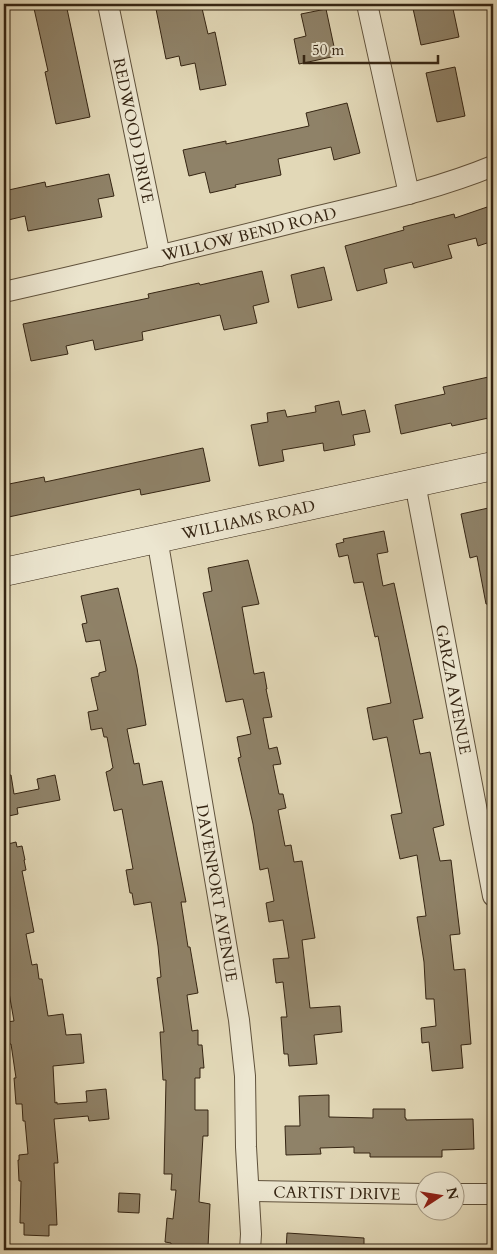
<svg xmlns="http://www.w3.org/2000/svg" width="497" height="1254" viewBox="0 0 497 1254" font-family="Cardo,serif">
  <rect width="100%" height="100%" fill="#e2d8b7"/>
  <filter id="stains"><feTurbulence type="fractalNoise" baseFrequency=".004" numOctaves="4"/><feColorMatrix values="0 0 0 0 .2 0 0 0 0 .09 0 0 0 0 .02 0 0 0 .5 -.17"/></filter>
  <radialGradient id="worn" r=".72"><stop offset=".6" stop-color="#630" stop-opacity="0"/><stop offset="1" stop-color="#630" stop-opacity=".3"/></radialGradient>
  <g fill="#8f8268" stroke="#352513">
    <path d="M33,4H66L90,117L56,124L45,72L48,71Z"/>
    <path d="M155,4H201L208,34L215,32L226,85L200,90L195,63L181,66L179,56L166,59Z"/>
    <path d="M412,4H452L459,37L421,45Z"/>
    <path d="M326,9L336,56L299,64L294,39L306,36L301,14Z"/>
    <path d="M455,67L465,116L437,122L426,73Z"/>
    <path d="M347,103L360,153L334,160L331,147L278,159L281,175L235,185L236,187L210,193L205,172L189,176L183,150L226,141V144L309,126L306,113Z"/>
    <path d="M109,174L114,196L98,199L102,217L28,231L25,216L4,221V191L45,182L46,187Z"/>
    <path d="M493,205V241L478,246L476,238L448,245L452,258L414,268L412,262L384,269L387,283L357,291L345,246L404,230L403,227L454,214L455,218Z"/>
    <path d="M324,267L332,300L298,308L291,275Z"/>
    <path d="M262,271L269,302L253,306L257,323L224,330L220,315L142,332L143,340L95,350L93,340L66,346L68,354L31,361L23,324L149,298L148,294L199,283L200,285Z"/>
    <path d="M493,376V417L452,426L451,423L401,434L395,405L445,394L443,387Z"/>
    <path d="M339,401L342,415L365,410L370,432L353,435L355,445L324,451L323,443L282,450L284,461L259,466L251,425L268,422L267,413L285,410L287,417L316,412L315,406Z"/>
    <path d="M203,448L210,481L141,495L140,489L4,518V485L44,477L45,482Z"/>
    <path d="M493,507V604H486L477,556L470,558L461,514Z"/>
    <path d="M384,531L388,552L377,554L383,586L394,583L423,718L413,720L420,754L430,752L444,825L433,828L440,861L451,860L460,934L450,935L454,970L465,969L471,1044L461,1045L463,1068L432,1071L429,1042L422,1043L421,1028L436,1026L434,999H426L424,962L417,917L426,916L417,855L400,859L391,815L402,813L387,737L373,740L367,708L391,703L378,636L375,637L363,582L354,583L348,555L339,557L336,544L344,542L343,539Z"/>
    <path d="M248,560L259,604L242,607L254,674L264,672L267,689H266L272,717L263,718L269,749L277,747L281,764L273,765L279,794H283L286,808L278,810L285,846L291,845L294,862L302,861L315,938L302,940L310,1008L340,1006L342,1032L314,1035L317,1064L289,1066L288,1054H284L281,1017H287L283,982L276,983L273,959L289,958L283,920L269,922L266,903L274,901L268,868L260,870L253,824L238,758L241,757L237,737L251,734L243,699L226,702L203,593L212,591L208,568Z"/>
    <path d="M118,588L137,668L146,725L127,729L134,764L139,763L143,785L162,781L186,902H181L188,947H190L198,993L187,995L192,1031L198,1030V1045H202L204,1068H200V1078H195V1110H208V1136H203L199,1202L210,1204L208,1247L185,1245V1248L171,1246V1243L165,1242L167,1218L173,1219L176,1190H171L172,1174H164L166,1080H163L160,1032H164L157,978L161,977L158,946L151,902L134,905L132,893H130L126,870L133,869L122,809L114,811L106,772L111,770V769L113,768L107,737H104L102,728L91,730L88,712L98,710L91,678L99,676V673L106,671L100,640L86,642L82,624L87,623L81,596Z"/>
    <path d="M11,775L14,794L39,789L37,779L55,775L60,800L17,808L18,814L4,817V776Z"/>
    <path d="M16,842L17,847L22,846L25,860H24L26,870L22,871L34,932L26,934L32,965L37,964L39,979H42L48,1016L63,1014L66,1035L81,1034L84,1063L53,1066L55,1103L57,1102V1104L87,1102L86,1091L106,1089L109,1119L89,1121L88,1116L54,1119L58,1163H54L57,1225H49V1236L24,1235V1223H20L21,1181H19L18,1160H19V1155L28,1154L25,1121H23L22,1104H16L14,1078H16L11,1044H8L6,1031H9L7,1022L14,1021L4,964L7,963L4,945V845Z"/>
    <path d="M329,1095V1117L373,1118V1109H405V1118H406V1120L473,1119L474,1149L442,1150V1157H370V1153H354V1147L320,1148L321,1154L286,1155L285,1126H300L299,1096Z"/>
    <path d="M119,1193L140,1194L139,1213L118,1212Z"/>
    <path d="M287,1233L364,1238V1250H286Z"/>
  </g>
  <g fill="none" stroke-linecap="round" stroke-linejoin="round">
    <defs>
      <g id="street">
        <path id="s1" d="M108,4L160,256"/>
        <path d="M367,4L409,194"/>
        <path id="s2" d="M4,292C106,269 209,244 311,218C372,203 435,190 493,166"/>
        <path id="s3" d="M415,483L493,896"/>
        <path id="s4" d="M157,538L239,1020L245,1076L246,1147L251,1234L250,1250"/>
        <path id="s5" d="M249,1191L424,1194"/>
        <path d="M454,1194H493"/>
      </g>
      <g id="secondary">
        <path id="s6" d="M4,572L493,466"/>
      </g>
    </defs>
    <use href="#street" stroke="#60523c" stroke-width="22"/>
    <use href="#secondary" stroke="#352513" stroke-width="29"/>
    <use href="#street" stroke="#ece6d0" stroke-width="20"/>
    <use href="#secondary" stroke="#ece6d0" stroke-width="28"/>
  </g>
  <g text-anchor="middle" stroke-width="5" stroke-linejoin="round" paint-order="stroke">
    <g font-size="16" fill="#352513" stroke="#ece6d0">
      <text dy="6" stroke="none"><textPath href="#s1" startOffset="129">REDWOOD DRIVE</textPath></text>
      <text dy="6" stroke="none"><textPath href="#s2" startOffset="252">WILLOW BEND ROAD</textPath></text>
      <text dy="6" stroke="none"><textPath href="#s6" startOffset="250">WILLIAMS ROAD</textPath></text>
      <text dy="6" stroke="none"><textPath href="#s3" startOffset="210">GARZA AVENUE</textPath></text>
      <text dy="6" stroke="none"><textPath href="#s4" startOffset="360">DAVENPORT AVENUE</textPath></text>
      <text dy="6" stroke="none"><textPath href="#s5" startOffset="88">CARTIST DRIVE</textPath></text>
    </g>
  </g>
  <rect width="497" height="1254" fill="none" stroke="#e2d8b7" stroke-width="20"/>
  <rect x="5" y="5" width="487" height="1244" fill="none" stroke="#352513" stroke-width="2.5"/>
  <rect x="10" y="10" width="477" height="1234" fill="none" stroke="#352513"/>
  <g transform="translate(440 1196) rotate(78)"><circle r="24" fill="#ece6d0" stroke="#a39984"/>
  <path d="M0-4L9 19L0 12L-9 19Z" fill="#8f2418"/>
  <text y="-8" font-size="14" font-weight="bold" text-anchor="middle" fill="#352513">N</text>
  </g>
  <path d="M304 55v8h134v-8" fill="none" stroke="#352513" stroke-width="2.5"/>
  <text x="312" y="55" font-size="15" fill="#352513" stroke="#ece6d0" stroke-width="4" paint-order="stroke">50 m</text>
  <rect width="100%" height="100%" filter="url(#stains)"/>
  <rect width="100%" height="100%" fill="url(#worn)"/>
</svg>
